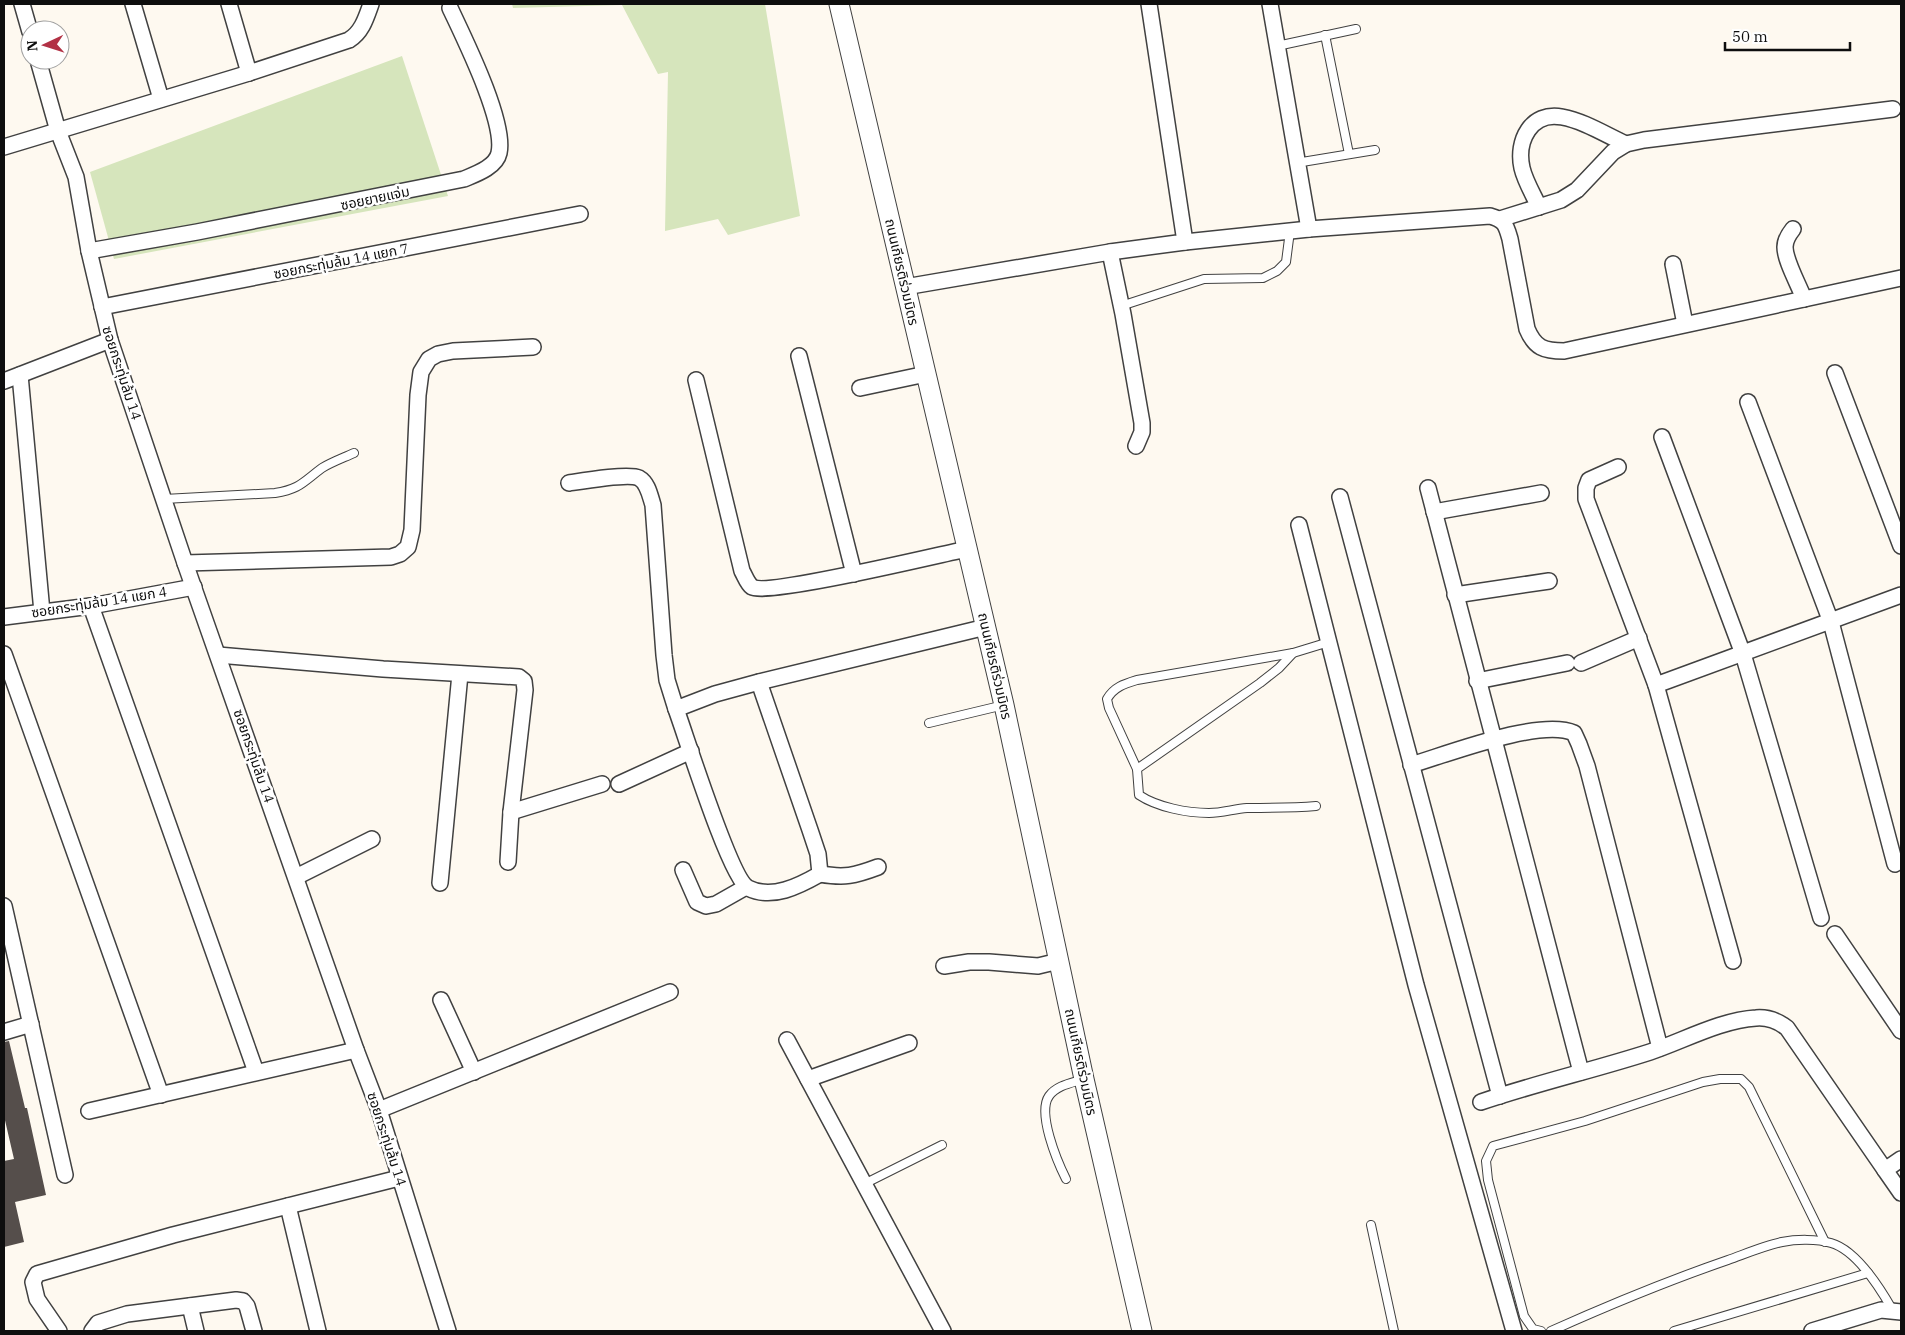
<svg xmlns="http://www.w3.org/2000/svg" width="1905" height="1335" viewBox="0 0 1905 1335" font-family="'IBM Plex Serif','Noto Sans Thai',serif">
  <rect width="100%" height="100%" fill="#fef9f0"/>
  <g fill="#d6e5bc">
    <path d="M512,4H765L800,216L728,235L718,219L665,231L668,72L658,74L622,5L513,8Z"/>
    <path d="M402,56L448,196L114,259L90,172Z"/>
  </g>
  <path fill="#554e4b" d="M9,1041L25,1108H27L46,1195L15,1202L24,1242L4,1247V1161L14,1159L4,1116V1042Z"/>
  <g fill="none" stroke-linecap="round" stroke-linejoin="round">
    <defs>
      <g id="service">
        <path d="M1325,35L1349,154"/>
        <path d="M1277,46L1356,29"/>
        <path d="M1296,163L1375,150"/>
        <path d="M1121,306L1204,279L1263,278L1277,271L1286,262L1290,231"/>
        <path d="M164,499L275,493C300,489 303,482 322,468C332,462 343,458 354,453"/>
        <path d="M929,723L1004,705"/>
        <path d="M1137,769L1109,708L1107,699C1114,687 1124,684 1137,680L1293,653"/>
        <path d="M1316,806C1293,808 1270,808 1247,808C1234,809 1222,813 1209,813C1187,813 1157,807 1139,795L1137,769L1260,683L1279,668L1293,653L1329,642"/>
        <path d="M1066,1179C1057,1161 1037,1113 1049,1096C1057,1085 1072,1083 1084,1079"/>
        <path d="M864,1184L942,1145"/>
        <path d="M1371,1225L1394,1331"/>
        <path d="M1541,1331L1533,1329L1524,1316L1488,1180L1486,1161L1493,1146L1585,1121L1703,1082L1720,1079H1741L1749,1087L1825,1242"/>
        <path d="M1551,1331C1609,1305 1667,1281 1728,1260C1745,1254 1764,1246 1782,1242C1797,1239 1817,1239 1831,1243C1856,1250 1880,1288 1892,1309"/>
        <path d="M1674,1331L1868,1273"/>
      </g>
      <g id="minor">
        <path d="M22,4L30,32"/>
        <path d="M133,4L161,99"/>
        <path d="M229,4L249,73"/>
        <path d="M1270,4L1309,229"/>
        <path d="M38,60L58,131L76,177L89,251L110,340L185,563L356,1050L379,1110L448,1331"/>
        <path d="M4,147L249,73L349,40C362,32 366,18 371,4"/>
        <path d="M1539,207C1533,194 1525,181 1522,168C1516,141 1531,111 1562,117C1584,121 1606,135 1626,144"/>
        <path d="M1500,219L1561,200L1577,190L1613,152L1626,144L1644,140L1893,109"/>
        <path d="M1793,229C1789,234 1785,240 1785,247C1785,261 1799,285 1804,299"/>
        <path d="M1185,242L1309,229L1490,216C1505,220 1506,225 1510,239L1527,329C1535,348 1544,351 1564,351L1901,278"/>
        <path d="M89,251L197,232L464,179C476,174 496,167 499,153C506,122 464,38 450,8"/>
        <path d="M1110,252L1123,314L1142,423V432L1136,446"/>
        <path d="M1673,264L1685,324"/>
        <path d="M905,287L1110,252L1185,242L1149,4"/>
        <path d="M102,307L580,214"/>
        <path d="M799,356L854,574"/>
        <path d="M1835,373L1901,546"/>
        <path d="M20,375L42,612"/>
        <path d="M696,380L742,571C745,576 747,583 752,587C768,596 938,555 967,549"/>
        <path d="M4,381L110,340"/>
        <path d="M860,388L926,374"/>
        <path d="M1748,402L1831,622L1895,864"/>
        <path d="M1662,437L1743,654L1821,918"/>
        <path d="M1618,467L1589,480L1586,488V499L1656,685L1901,595"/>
        <path d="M569,483C582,481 629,473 639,478C648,483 650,496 653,505L664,655L667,680L676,709L715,694L759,682L986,627"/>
        <path d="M1428,488L1581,1072"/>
        <path d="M1340,497L1500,1096"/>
        <path d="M1434,512L1541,493"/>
        <path d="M1299,525L1416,985L1514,1331"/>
        <path d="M185,563L391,557L400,554L408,547L412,530L418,395L421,372L429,359L438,354L453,351L533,347"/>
        <path d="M1455,595L1549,581"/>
        <path d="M91,606L256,1072"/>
        <path d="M4,617L91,606L194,587"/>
        <path d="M4,654L161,1095"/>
        <path d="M218,655L383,669L519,677L524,681L525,690L511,812L508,862"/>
        <path d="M1581,663L1639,638"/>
        <path d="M1477,681L1567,663"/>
        <path d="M1656,685L1733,961"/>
        <path d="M676,709C686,736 730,878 748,888C772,900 799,886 820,874L818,854L810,830L759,682"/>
        <path d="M1411,765C1448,754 1540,718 1574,733L1579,744L1587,766L1660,1048"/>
        <path d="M619,784L691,751"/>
        <path d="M511,812L602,784"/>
        <path d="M683,870L697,902L706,906L716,904L746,887"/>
        <path d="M820,874C845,878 854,876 878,867"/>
        <path d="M296,877L372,839"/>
        <path d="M440,883L460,674"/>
        <path d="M4,906L65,1175"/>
        <path d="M1835,934L1901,1031"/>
        <path d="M944,966L969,962H989L1038,966L1059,961"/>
        <path d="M441,1000L474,1072"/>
        <path d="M4,1032L31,1024"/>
        <path d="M787,1040L943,1331"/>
        <path d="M808,1079L909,1043"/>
        <path d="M1481,1102C1537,1083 1594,1070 1650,1052C1683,1041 1721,1020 1756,1018C1768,1017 1778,1021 1787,1028L1885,1170"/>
        <path d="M379,1110L670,992"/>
        <path d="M89,1111L356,1050"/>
        <path d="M1901,1159L1885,1170L1901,1193"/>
        <path d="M288,1206L318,1331"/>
        <path d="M190,1306L196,1331"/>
        <path d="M59,1331L37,1299L33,1282L37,1274L173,1235L399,1178"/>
        <path d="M92,1331L98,1323L127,1314L236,1300L243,1301L247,1306L254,1331"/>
        <path d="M1812,1331L1881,1310L1901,1312"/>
      </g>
      <path id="tertiary" d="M839,4L1004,705L1084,1079L1142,1331"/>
    </defs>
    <use href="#service" stroke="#414141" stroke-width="10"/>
    <use href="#minor" stroke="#414141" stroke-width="18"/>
    <use href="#tertiary" stroke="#414141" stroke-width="21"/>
    <use href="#service" stroke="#fff" stroke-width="8"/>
    <use href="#minor" stroke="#fff" stroke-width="15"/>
    <use href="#tertiary" stroke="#fff" stroke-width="19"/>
  </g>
  <g text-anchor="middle" stroke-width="5" stroke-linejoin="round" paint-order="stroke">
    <g font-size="14" fill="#0e0e0e" stroke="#fff">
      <text transform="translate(375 198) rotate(-12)" y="5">ซอยยายแจ่ม</text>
      <text transform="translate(341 261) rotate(-11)" y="5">ซอยกระทุ่มล้ม 14 แยก 7</text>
      <text transform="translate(902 272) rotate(77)" y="5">ถนนเกียรติร่วมมิตร</text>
      <text transform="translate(122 373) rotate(72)" y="5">ซอยกระทุ่มล้ม 14</text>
      <text transform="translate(99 602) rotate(-9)" y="5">ซอยกระทุ่มล้ม 14 แยก 4</text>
      <text transform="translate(995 666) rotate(77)" y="5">ถนนเกียรติร่วมมิตร</text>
      <text transform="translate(254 756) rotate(71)" y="5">ซอยกระทุ่มล้ม 14</text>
      <text transform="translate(1081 1062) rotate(78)" y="5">ถนนเกียรติร่วมมิตร</text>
      <text transform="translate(387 1139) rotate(72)" y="5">ซอยกระทุ่มล้ม 14</text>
    </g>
  </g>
  <rect width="1905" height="1335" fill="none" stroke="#0e0e0e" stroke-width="10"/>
  <g transform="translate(45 45) rotate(266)"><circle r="24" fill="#ffffff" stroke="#9f9f9f"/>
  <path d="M0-4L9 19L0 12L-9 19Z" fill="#b23145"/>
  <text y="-8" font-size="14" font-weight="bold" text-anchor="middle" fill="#0e0e0e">N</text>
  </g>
  <path d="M1725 42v8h125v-8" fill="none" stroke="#0e0e0e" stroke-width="2.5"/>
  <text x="1732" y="42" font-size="15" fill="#0e0e0e" stroke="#ffffff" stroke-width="4" paint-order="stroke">50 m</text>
</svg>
